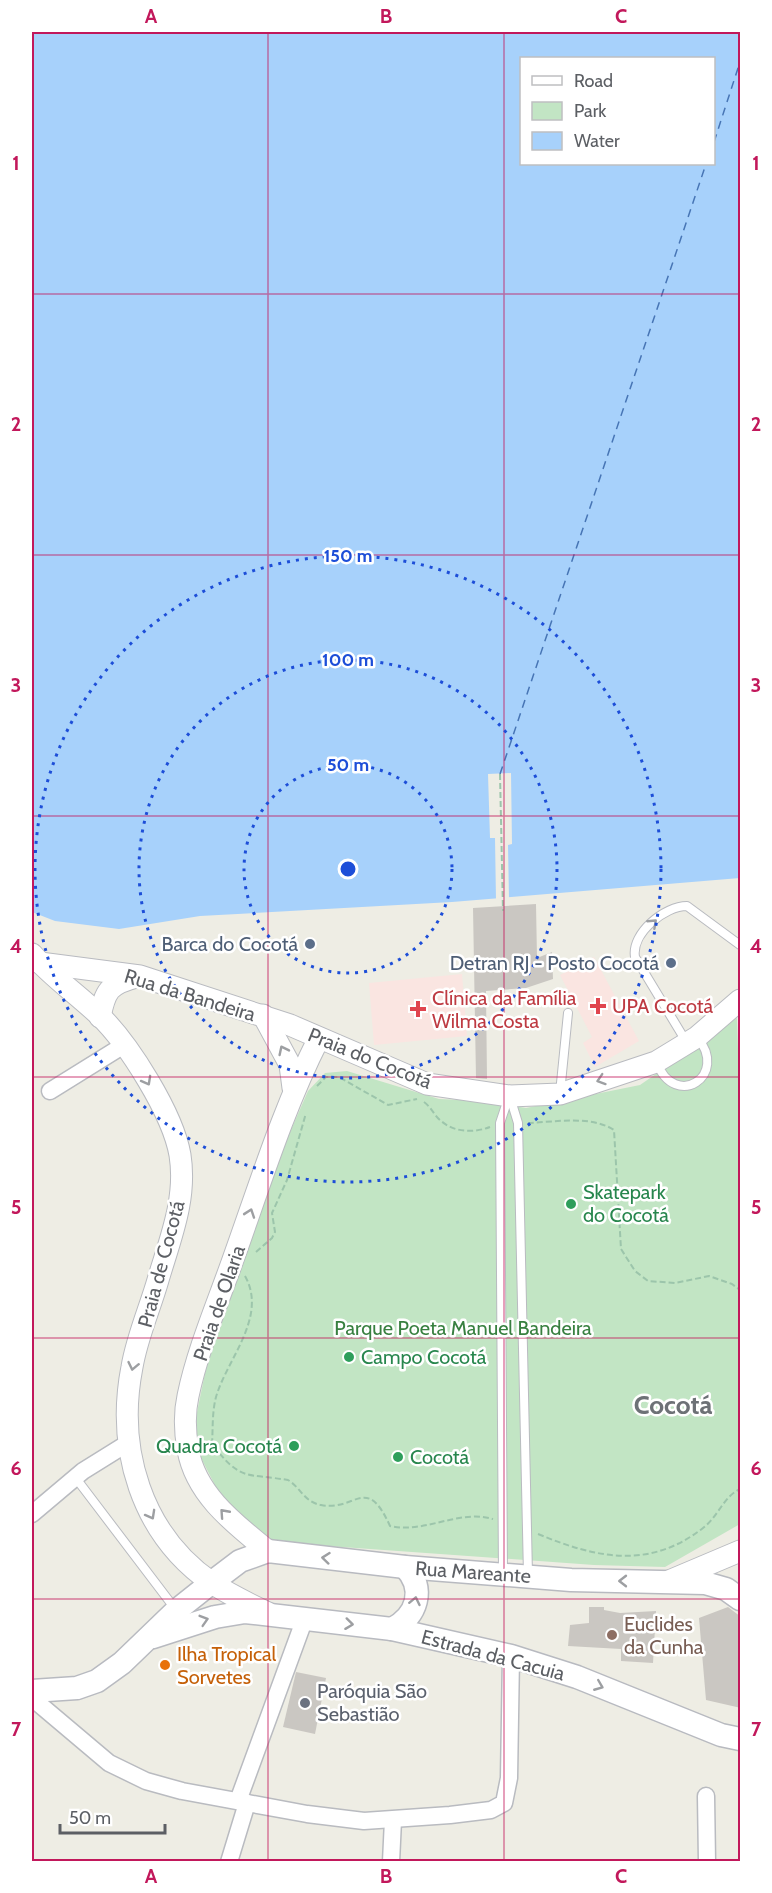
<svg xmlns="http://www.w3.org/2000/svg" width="772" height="1893" viewBox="0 0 772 1893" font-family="Cabin,sans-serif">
  <rect width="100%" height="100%" fill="#eeede4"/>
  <g fill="#fae5e1">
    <path d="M594,957L639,1041L595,1067L583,1043L592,1037L560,975Z"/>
    <path d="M462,974L467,1036L374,1045L369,983Z"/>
  </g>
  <path fill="#c2e5c4" d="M737,1018L740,1110V1524L665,1567L594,1565L328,1546L268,1539L223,1501L198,1452L196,1417L210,1349L287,1139L308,1091L325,1073L347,1071L439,1099L483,1101L526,1108L640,1085Z"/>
  <path fill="#a7d1fb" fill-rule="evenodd" d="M32,32H740V878L452,902L200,916L119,929L55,921L32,912ZM522,58H714V164H522Z"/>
  <path fill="#eeede4" d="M511,773L512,844L508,845L509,899L496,901L495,838H490L488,774Z"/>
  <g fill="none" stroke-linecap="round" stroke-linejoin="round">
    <g stroke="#4775b5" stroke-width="1.5" stroke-dasharray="8 6" stroke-linecap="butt">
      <path d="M714,142L740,62"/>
      <path d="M500,774L706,164"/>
    </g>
  </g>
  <g fill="#cac7c2">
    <path d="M536,904L537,958L552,952L553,979L526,988L486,991L487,1079L476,1078L473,908Z"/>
    <path d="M589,1607H604V1610L620,1613L656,1611L653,1663L621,1661V1649L568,1646L570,1625L589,1623Z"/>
    <path d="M728,1607L741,1617V1708L706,1700L699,1618Z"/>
    <path d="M296,1672L326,1678L315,1734L283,1727Z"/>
  </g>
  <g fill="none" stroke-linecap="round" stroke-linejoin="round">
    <defs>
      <g id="service">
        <path d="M687,1043L635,957C631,933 665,906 687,906L740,945"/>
        <path d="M657,1063C675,1110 730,1076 697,1037"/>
        <path d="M560,1093L568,1013"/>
        <path d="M510,1097L518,1123L528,1575"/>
        <path d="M75,1477L176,1610"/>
        <path d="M503,1574L500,1123L509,1096"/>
      </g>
      <g id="minor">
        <path d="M50,1091L124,1045"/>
        <path d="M32,1514L83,1471L128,1443"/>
        <path d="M32,1698L109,1763L146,1781L182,1791L307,1814L364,1821L450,1815L491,1810L504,1803L509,1778L511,1656"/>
        <path d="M706,1796L707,1862"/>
        <path d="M238,1801L305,1618"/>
        <path d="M229,1862L247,1803"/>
        <path d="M391,1862L393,1820"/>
      </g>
      <g id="tertiary">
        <path d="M32,954C52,977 77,994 99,1015C129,1044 173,1114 180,1155C187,1199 170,1239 158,1280C150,1308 137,1337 132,1367C116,1449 141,1534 212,1583C230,1595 249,1604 268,1613"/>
        <path d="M40,963L140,976L290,1025L427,1084L510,1096L560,1094L656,1062L697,1037L740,1000"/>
        <path d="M263,1015L290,1065L293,1088"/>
        <path d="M100,1017C105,991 109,984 136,977"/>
        <path d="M268,1551C235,1524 196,1495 188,1450C185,1433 184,1414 188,1396C198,1348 219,1300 235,1254C261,1181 284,1107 319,1038"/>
        <path d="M669,1581L740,1551"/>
      </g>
      <g id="secondary">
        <path d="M392,1629C417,1616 426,1589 405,1567"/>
        <path d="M153,1637L215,1617L245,1612L392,1629L511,1656L577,1677L721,1735L740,1739"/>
        <path d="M32,1691L77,1688L97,1681L122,1663L177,1610L211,1583L240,1561L268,1551L405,1567L571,1580L705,1583L726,1589L740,1599"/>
      </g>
    </defs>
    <use href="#service" stroke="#b9bbc0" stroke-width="10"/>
    <use href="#minor" stroke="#b9bbc0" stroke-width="19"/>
    <use href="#tertiary" stroke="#b9bbc0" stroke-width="23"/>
    <use href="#secondary" stroke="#b8bac0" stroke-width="25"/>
    <g stroke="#9cc5ab" stroke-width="2" stroke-dasharray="6 3" stroke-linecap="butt">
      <path d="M500,774L503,911"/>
      <path d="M317,1086L326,1077H339L388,1105L417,1099"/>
      <path d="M424,1102C432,1108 434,1115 440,1120C454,1133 474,1133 490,1127"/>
      <path d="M528,1123C555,1122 591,1115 614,1130L621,1249L635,1271L648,1281L675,1283L709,1276L732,1284L740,1290"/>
      <path d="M256,1252L272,1238L275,1232L272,1213L287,1180L306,1113"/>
      <path d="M245,1276C268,1317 227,1359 216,1397C212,1412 213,1428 212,1444C241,1482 246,1473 288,1480C301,1488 304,1502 321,1505C356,1512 366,1473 390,1526C425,1534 458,1509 493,1519"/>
      <path d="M538,1534C596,1558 649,1570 703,1528C718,1517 723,1497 740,1489"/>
    </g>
    <use href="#service" stroke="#fff" stroke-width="8"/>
    <use href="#minor" stroke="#fff" stroke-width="16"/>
    <use href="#tertiary" stroke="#fff" stroke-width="21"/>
    <use href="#secondary" stroke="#fff" stroke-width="22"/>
  </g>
  <defs><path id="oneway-chevron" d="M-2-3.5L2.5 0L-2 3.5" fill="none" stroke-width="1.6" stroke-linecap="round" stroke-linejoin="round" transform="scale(1.5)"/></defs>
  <g stroke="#9d9fa2">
    <use href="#oneway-chevron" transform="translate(653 923) rotate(-43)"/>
    <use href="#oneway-chevron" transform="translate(283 1050) rotate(-116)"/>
    <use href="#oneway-chevron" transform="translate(601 1080) rotate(162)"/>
    <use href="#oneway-chevron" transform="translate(147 1081) rotate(61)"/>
    <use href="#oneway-chevron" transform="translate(250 1213) rotate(-71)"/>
    <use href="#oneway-chevron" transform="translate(133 1366) rotate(102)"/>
    <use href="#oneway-chevron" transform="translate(224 1513) rotate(-132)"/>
    <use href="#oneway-chevron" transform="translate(151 1515) rotate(61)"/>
    <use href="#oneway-chevron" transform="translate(326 1558) rotate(-174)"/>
    <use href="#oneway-chevron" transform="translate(623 1581) rotate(180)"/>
    <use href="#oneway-chevron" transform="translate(415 1601) rotate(-78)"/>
    <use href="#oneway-chevron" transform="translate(204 1620) rotate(-17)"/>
    <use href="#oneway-chevron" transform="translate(349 1624) rotate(7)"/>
    <use href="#oneway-chevron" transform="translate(599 1686) rotate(22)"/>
  </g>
  <path fill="none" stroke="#c2185b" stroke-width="1.5" stroke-opacity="0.55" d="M268,32V1862M504,32V1862M32,294H740M32,555H740M32,816H740M32,1077H740M32,1338H740M32,1599H740"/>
  <g fill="none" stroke="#1d4ed8" stroke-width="3" stroke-dasharray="3 6">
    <circle cx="348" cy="869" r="104"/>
    <circle cx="348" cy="869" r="209"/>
    <circle cx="348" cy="869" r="313"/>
  </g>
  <g fill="#5c6f8a" stroke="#fff" stroke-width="2">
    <circle cx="310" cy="944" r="6"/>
    <circle cx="671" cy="963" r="6"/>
  </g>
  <g fill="#e0444e" stroke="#fff" stroke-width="2">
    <path d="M595 997h6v6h6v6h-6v6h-6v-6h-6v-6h6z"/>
    <path d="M415 1000h6v6h6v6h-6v6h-6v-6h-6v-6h6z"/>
  </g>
  <g fill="#2e9e5b" stroke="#fff" stroke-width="2">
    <circle cx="571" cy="1204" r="6"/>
    <circle cx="349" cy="1357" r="6"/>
    <circle cx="294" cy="1446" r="6"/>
    <circle cx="398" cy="1457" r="6"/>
  </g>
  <circle fill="#8d6e63" stroke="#fff" stroke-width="2" cx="612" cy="1635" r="6"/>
  <circle fill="#e8710a" stroke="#fff" stroke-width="2" cx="165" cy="1665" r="6"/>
  <circle fill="#6b7280" stroke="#fff" stroke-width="2" cx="305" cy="1703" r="6"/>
  <g text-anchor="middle" stroke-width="5" stroke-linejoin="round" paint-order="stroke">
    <g font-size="20" fill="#4e5e75" stroke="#fff" text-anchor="end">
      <text x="298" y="951">Barca do Cocotá</text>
      <text x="659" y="970">Detran RJ - Posto Cocotá</text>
    </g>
    <g font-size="20" fill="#5c5f64" stroke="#fff">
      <text transform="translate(190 995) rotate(17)" y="7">Rua da Bandeira</text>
      <text transform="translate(370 1058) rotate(22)" y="7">Praia do Cocotá</text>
      <text transform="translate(161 1264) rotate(-75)" y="7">Praia de Cocotá</text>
      <text transform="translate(219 1303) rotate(-71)" y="7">Praia de Olaria</text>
      <text transform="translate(473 1572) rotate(4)" y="7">Rua Mareante</text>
      <text transform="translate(493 1655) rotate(15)" y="7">Estrada da Cacuia</text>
    </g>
    <g font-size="20" fill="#be3a42" stroke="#fff" text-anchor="start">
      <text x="432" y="1005">Clínica da Família<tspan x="432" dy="23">Wilma Costa</tspan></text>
      <text x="612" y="1013">UPA Cocotá</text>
    </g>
    <g font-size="20" fill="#27864d" stroke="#fff" text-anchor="start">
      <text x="583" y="1199">Skatepark<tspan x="583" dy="23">do Cocotá</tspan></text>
      <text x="361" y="1364">Campo Cocotá</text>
      <text x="282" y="1453" text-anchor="end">Quadra Cocotá</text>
      <text x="410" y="1464">Cocotá</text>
    </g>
    <g font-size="20" fill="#388040" stroke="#fff">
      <text x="463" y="1335">Parque Poeta Manuel Bandeira</text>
    </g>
    <g font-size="20" fill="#785e54" stroke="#fff" text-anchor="start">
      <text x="624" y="1631">Euclides<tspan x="624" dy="23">da Cunha</tspan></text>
    </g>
    <g font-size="20" fill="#c56008" stroke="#fff" text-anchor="start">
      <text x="177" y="1661">Ilha Tropical<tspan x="177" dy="23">Sorvetes</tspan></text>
    </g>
    <g font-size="20" fill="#5b616d" stroke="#fff" text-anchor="start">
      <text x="317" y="1698">Paróquia São<tspan x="317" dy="23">Sebastião</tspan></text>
    </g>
    <g font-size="26" font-weight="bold" fill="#6d7176" stroke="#fff">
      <text x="673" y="1414">Cocotá</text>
    </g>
  </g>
  <circle cx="348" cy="869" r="9" fill="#1d4ed8" stroke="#fff" stroke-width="3"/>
  <g font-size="18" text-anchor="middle" font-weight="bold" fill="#1d4ed8" stroke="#fff" stroke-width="5" stroke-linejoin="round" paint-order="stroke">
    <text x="348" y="562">150 m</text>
    <text x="348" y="666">100 m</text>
    <text x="348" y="771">50 m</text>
  </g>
  <rect width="772" height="1893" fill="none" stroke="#ffffff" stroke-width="66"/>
  <rect x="520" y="57" width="195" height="108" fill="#ffffff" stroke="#bebfc1" stroke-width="1.5"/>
  <rect x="532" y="76" width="30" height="9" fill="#ffffff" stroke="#bebfc1" stroke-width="1.5"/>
  <text x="574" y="87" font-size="18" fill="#5c5f64">Road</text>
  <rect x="532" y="102" width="30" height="18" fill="#c2e5c4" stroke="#bebfc1" stroke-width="1.5"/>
  <text x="574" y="117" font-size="18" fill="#5c5f64">Park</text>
  <rect x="532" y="132" width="30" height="18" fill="#a7d1fb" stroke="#bebfc1" stroke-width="1.5"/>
  <text x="574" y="147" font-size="18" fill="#5c5f64">Water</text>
  <path d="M60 1824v9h105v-9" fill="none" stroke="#5c5f64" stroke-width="3"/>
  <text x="69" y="1824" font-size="18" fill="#5c5f64" stroke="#ffffff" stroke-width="4.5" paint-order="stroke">50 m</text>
  <rect x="33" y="33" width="706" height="1827" fill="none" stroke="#c2185b" stroke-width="2"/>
  <g font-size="20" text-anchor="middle" font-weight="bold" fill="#c2185b">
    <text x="151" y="23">A</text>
    <text x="386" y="23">B</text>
    <text x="621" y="23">C</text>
    <text x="16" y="170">1</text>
    <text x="756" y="170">1</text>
    <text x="16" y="431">2</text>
    <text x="756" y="431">2</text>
    <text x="16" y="692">3</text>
    <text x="756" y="692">3</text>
    <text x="16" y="953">4</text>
    <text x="756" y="953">4</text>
    <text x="16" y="1214">5</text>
    <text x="756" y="1214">5</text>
    <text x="16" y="1475">6</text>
    <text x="756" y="1475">6</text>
    <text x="16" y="1736">7</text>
    <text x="756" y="1736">7</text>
    <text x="151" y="1883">A</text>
    <text x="386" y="1883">B</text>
    <text x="621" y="1883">C</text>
  </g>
</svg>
